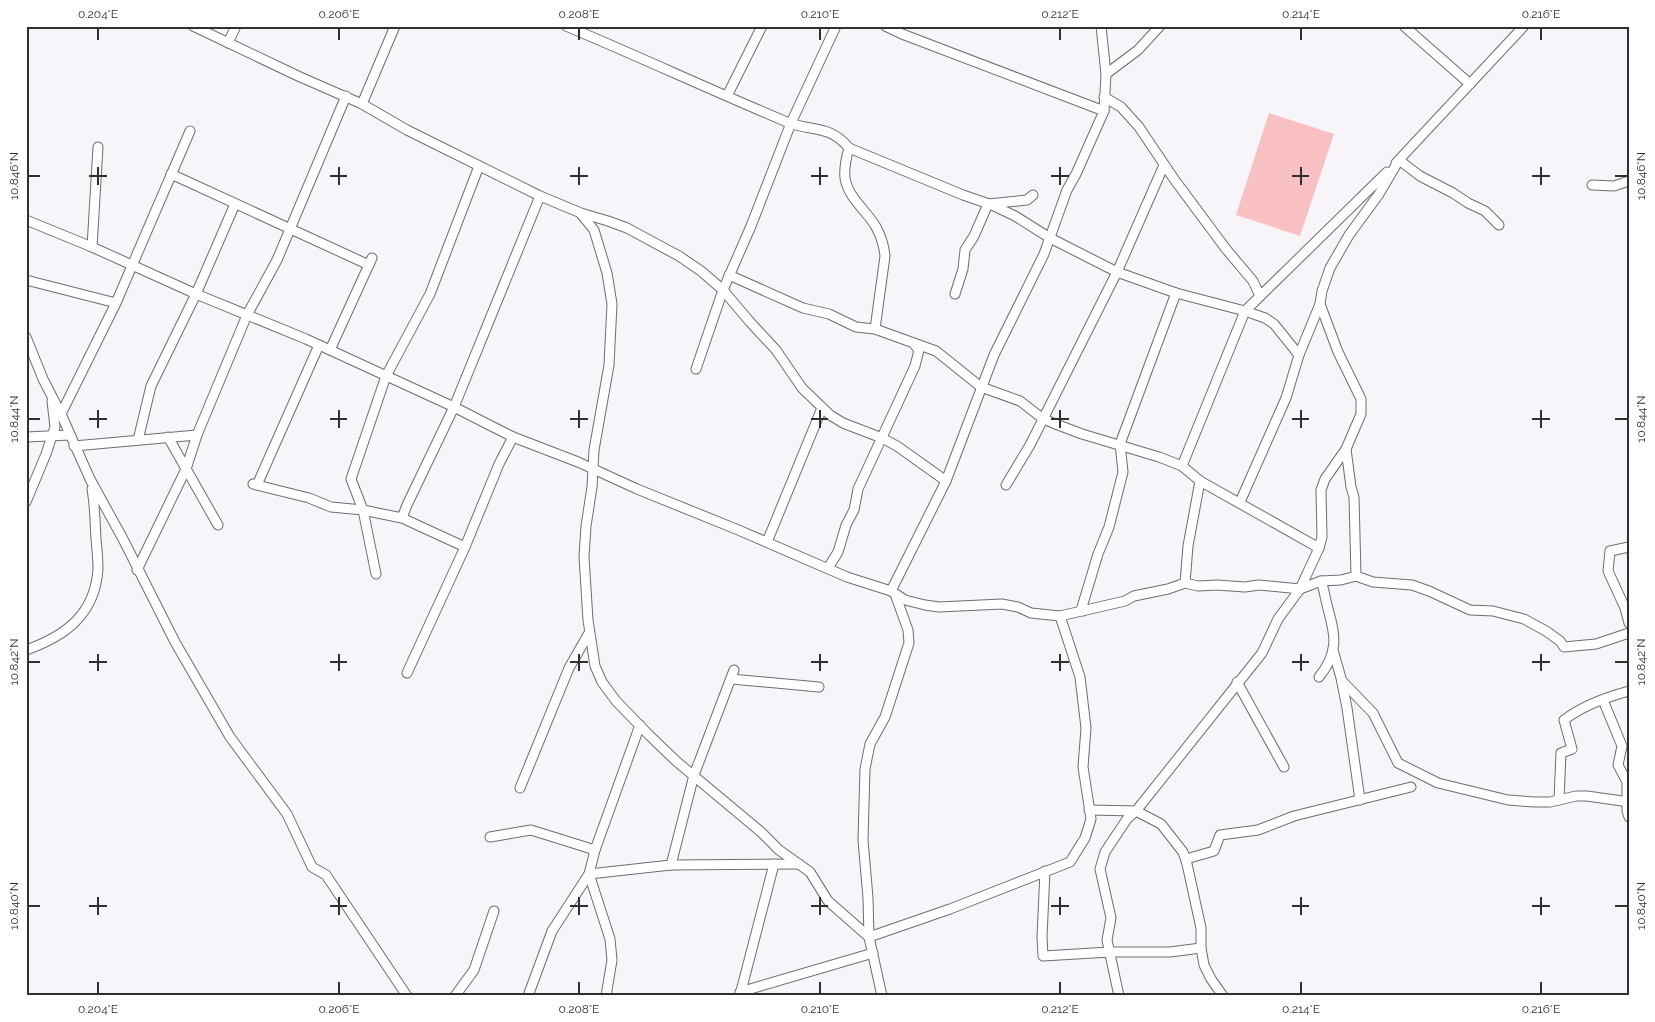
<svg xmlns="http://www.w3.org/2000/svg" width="1655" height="1022" viewBox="0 0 1655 1022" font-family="Raleway,sans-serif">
  <rect width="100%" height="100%" fill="#f8f5fa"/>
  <path fill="#f8c0c2" d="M1269,113L1334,134L1300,236L1236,215Z"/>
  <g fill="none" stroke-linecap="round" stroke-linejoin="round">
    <defs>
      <g id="minor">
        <path d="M193,26L298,76L362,104L407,130L540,196L581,213L608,221L627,228L679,256L701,271L723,290L750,322L776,350L802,388L830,415L843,423L882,438L897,446L946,481"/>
        <path d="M566,26C640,57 713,91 787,122C812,132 829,124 849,148L963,195L992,205L1015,216L1050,238L1117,272L1176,293L1245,311L1265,318L1274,324L1299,355"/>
        <path d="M885,26L902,34L1104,111"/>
        <path d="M1404,26L1470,84"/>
        <path d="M228,43L236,26"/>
        <path d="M1106,74L1138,50L1160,26"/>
        <path d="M727,96L762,26"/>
        <path d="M1104,97L1121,107L1139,127L1174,179L1226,249L1253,281L1260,296"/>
        <path d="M362,104L395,26"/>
        <path d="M849,148C846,158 844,168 845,178C848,198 867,211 876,227C881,236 884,246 885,256L875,329L936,351L981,387L1020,401L1042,418L1053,423L1082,434L1159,457L1182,466L1200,481L1319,548"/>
        <path d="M1396,163L1524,26"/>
        <path d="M171,174L369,265"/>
        <path d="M1592,185L1614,186L1629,181"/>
        <path d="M581,214L594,230L607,273L612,304L609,365L594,450L592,487L586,526L584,557L588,620L595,666L602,682L616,701L649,735L676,761L761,832L779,850L810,872L828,901L869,937"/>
        <path d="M26,220L92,247L196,294L306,339L454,407L513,437L578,462L637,489L736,529L847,577L891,591L905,600L925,605L939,607L1002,604L1018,607L1031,613L1060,616L1125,601L1134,596L1168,589L1185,583L1198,586L1217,585L1245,587L1259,585L1300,589L1321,581L1341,580L1356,576L1373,582L1412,585L1429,591L1470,610L1493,611L1524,619L1546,631L1560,641L1564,647L1596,644L1629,633"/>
        <path d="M92,247L98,147"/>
        <path d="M729,275L803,308L829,314L856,327L875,329"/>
        <path d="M26,280L116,303"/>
        <path d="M955,294L963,269L965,250L974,236L988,204L1027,200L1033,195"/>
        <path d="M26,337L43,379L61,414L90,479L123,539L175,642L230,737L287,814L312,867L326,875L407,996"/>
        <path d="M330,350L372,258"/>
        <path d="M696,369L723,290L751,226L791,123L836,26"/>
        <path d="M61,414L116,303L190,131"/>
        <path d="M26,437L70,435"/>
        <path d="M168,437L218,525"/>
        <path d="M138,440L151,386L196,294L235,204"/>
        <path d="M74,446L197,435"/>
        <path d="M1346,449L1351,487L1354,497L1356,576"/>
        <path d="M1182,466L1245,311L1387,172"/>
        <path d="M253,484L309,498L331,507L363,510L402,518L407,505L454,407L540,196"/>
        <path d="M257,485L319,345"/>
        <path d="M1006,485L1030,445L1117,272L1164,165"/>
        <path d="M26,502L46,454L55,427L52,401"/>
        <path d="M1240,502L1286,398L1299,355L1320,304"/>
        <path d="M402,518L465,547"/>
        <path d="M767,542L822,408"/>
        <path d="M1629,547L1610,551L1608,571L1625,608L1629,623"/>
        <path d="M828,568L838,552L846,525L854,510L858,489L915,366L919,350L914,344"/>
        <path d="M137,570L186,469L197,435L247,315L277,260L346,96"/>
        <path d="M376,574L363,510L351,479L386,376L430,294L479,166"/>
        <path d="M1185,583L1188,546L1200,481"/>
        <path d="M891,591L946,481L994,355L1044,254L1067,190L1076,174L1104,111L1106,74L1101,26"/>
        <path d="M1083,611L1082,607L1098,554L1109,527L1123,472L1120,444L1176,293"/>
        <path d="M26,650C66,636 95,614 98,569C98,559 97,549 96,539C95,522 95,506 92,489"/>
        <path d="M1333,650L1341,678L1347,708L1360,800"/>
        <path d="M407,673L465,547L499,464L513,437"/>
        <path d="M1319,677C1340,651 1335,634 1327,605C1325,597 1324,589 1321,581"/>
        <path d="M731,679L819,687"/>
        <path d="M1342,681L1373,713L1398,763L1438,783L1508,800L1534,802H1550L1576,796H1587L1629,802"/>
        <path d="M1237,682L1284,767"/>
        <path d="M1603,700L1622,746L1618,765L1627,782V811L1629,817"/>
        <path d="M520,788L569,668L589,633"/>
        <path d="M1559,800L1561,753L1572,749L1564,720C1582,706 1607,697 1629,691"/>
        <path d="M1089,810L1136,811L1161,824L1183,852L1187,864L1201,928V948L1204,965L1211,979L1223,996"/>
        <path d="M490,837L531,830L595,850"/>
        <path d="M1186,859L1214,851L1220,835L1258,830L1294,816L1411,787"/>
        <path d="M671,865L694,775L734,670"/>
        <path d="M1045,871L1042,937L1043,956L1110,952H1170L1201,948"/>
        <path d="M869,937L950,909L1070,862L1085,838L1091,819L1083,767L1086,728L1080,677L1060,616"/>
        <path d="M740,992L873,953"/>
        <path d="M740,995L774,864"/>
        <path d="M455,996L474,970L494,911"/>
        <path d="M528,996L552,931L589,874L595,850L640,725"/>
        <path d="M606,996L612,960L610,939L589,874L671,865L799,864"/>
        <path d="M882,996L869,937L868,898L863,840L865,769L870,744L885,717L909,643L908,630L895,594"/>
        <path d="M1119,996L1107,940L1111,918L1100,869L1105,852L1127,819L1136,811L1262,653L1278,619L1300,589L1319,548L1322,537L1321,490L1325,479L1346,449L1361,414V399L1338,352L1320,304L1322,291L1330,268L1349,235L1379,194L1399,160L1420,176L1453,193L1468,203L1485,211L1499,225"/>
      </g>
    </defs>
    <use href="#minor" stroke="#6e6c70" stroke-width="11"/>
    <use href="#minor" stroke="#fff" stroke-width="9"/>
  </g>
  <path fill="none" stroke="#2f2e30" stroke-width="2" d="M98,28V40M339,28V40M579,28V40M820,28V40M1060,28V40M1301,28V40M1541,28V40M98,167V185M339,167V185M579,167V185M820,167V185M1060,167V185M1301,167V185M1541,167V185M28,176H40M89,176H107M330,176H347M570,176H588M811,176H828M1051,176H1069M1292,176H1309M1532,176H1550M1615,176H1628M98,410V428M339,410V428M579,410V428M820,410V428M1060,410V428M1301,410V428M1541,410V428M28,419H40M89,419H107M330,419H347M570,419H588M811,419H828M1051,419H1069M1292,419H1309M1532,419H1550M1615,419H1628M98,654V671M339,654V671M579,654V671M820,654V671M1060,654V671M1301,654V671M1541,654V671M28,662H40M89,662H107M330,662H347M570,662H588M811,662H828M1051,662H1069M1292,662H1309M1532,662H1550M1615,662H1628M98,897V915M339,897V915M579,897V915M820,897V915M1060,897V915M1301,897V915M1541,897V915M28,906H40M89,906H107M330,906H347M570,906H588M811,906H828M1051,906H1069M1292,906H1309M1532,906H1550M1615,906H1628M98,982V994M339,982V994M579,982V994M820,982V994M1060,982V994M1301,982V994M1541,982V994"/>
  <rect width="1655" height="1022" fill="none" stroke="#ffffff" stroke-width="55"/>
  <rect x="28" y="28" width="1600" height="966" fill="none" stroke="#2f2e30" stroke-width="2"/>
  <g font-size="12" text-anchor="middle" fill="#2f2e30">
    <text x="98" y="18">0.204°E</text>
    <text x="339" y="18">0.206°E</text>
    <text x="579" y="18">0.208°E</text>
    <text x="820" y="18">0.210°E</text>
    <text x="1060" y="18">0.212°E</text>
    <text x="1301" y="18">0.214°E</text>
    <text x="1541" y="18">0.216°E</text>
    <text transform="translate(14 176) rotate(-90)" y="4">10.846°N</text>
    <text transform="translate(1641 176) rotate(-90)" y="4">10.846°N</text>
    <text transform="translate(14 419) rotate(-90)" y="4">10.844°N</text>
    <text transform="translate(1641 419) rotate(-90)" y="4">10.844°N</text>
    <text transform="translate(14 662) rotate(-90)" y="4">10.842°N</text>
    <text transform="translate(1641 662) rotate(-90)" y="4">10.842°N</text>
    <text transform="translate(14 906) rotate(-90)" y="4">10.840°N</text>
    <text transform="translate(1641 906) rotate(-90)" y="4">10.840°N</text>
    <text x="98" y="1013">0.204°E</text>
    <text x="339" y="1013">0.206°E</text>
    <text x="579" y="1013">0.208°E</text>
    <text x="820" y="1013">0.210°E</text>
    <text x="1060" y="1013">0.212°E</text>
    <text x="1301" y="1013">0.214°E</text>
    <text x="1541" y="1013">0.216°E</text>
  </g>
</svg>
